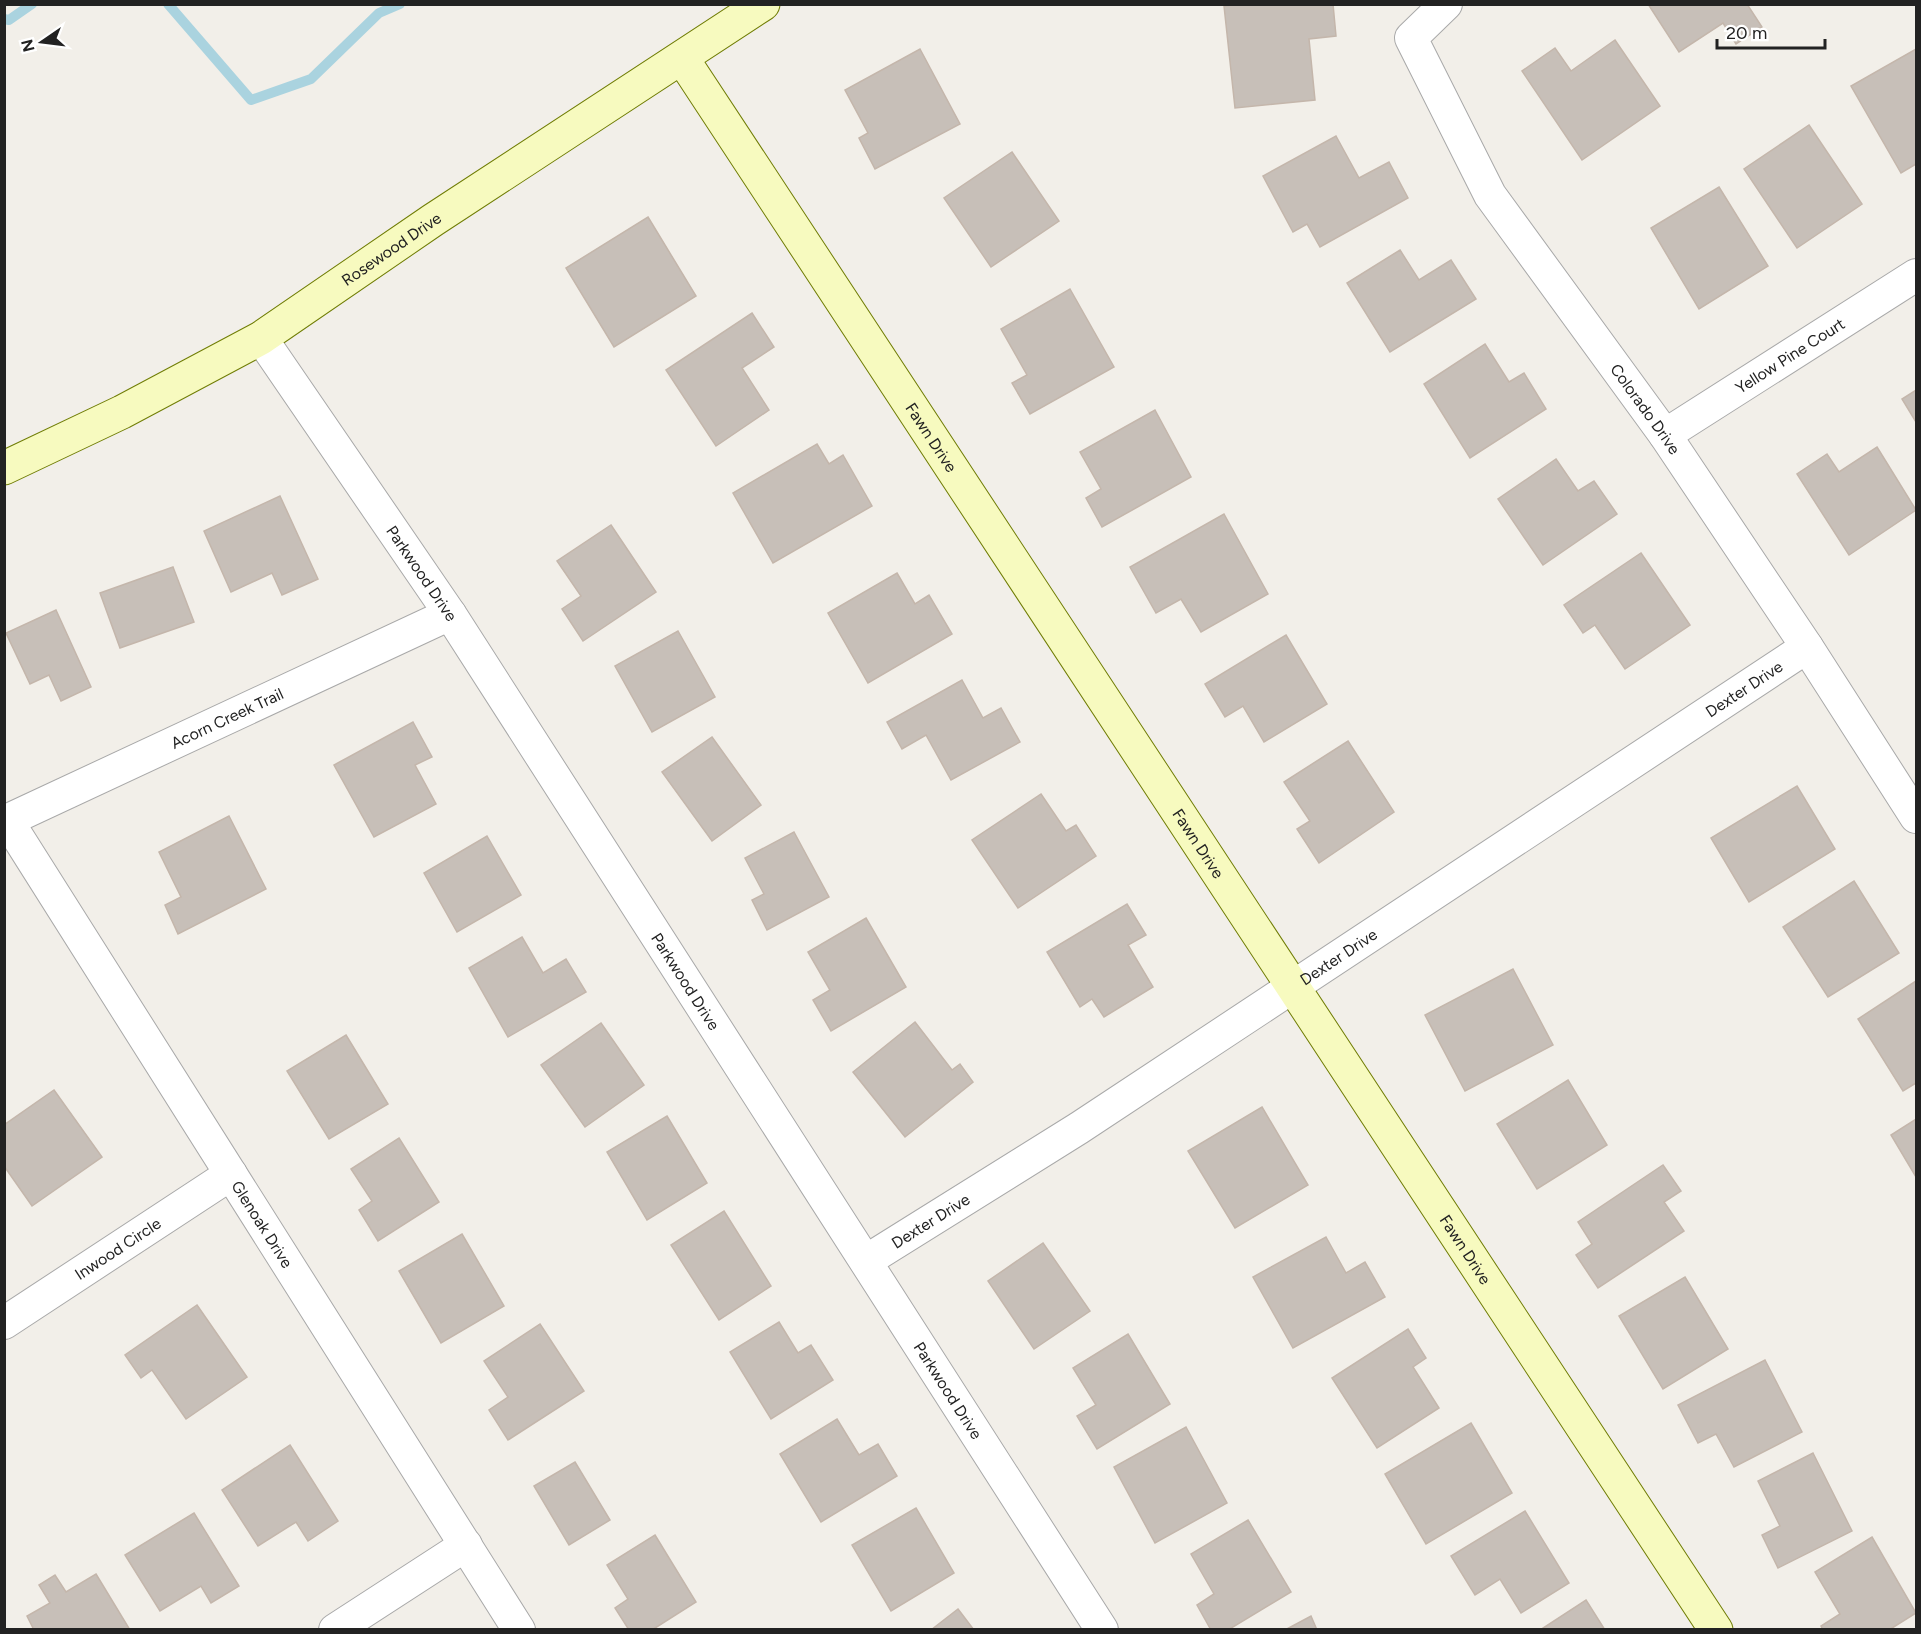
<svg xmlns="http://www.w3.org/2000/svg" width="1921" height="1634" viewBox="0 0 1921 1634" font-family="Figtree,sans-serif">
  <rect width="100%" height="100%" fill="#f2efe9"/>
  <g fill="none" stroke-linecap="round" stroke-linejoin="round">
    <g stroke="#aad3df" stroke-width="10">
      <path d="M168,4L251,100L311,79L379,13L400,4"/>
      <path d="M4,19L9,20L32,4"/>
    </g>
  </g>
  <g fill="#c7bfb8" stroke="#c4b6ab" stroke-width="1.5">
    <path d="M1240,4H1333L1336,36L1309,39L1315,100L1235,108L1224,6Z"/>
    <path d="M1648,4H1747L1762,27L1736,44L1723,23L1679,52Z"/>
    <path d="M1615,40L1660,106L1582,160L1522,71L1555,48L1571,71Z"/>
    <path d="M920,49L960,124L875,169L859,138L868,133L845,90Z"/>
    <path d="M1916,49V164L1901,173L1851,86Z"/>
    <path d="M1809,125L1862,204L1797,248L1744,169Z"/>
    <path d="M1336,136L1359,178L1389,162L1408,198L1320,247L1307,224L1293,232L1263,176Z"/>
    <path d="M1012,152L1059,221L991,267L944,198Z"/>
    <path d="M1719,187L1768,266L1699,309L1651,228Z"/>
    <path d="M648,217L696,296L614,347L566,268Z"/>
    <path d="M1400,250L1419,280L1451,260L1476,299L1390,352L1347,283Z"/>
    <path d="M1070,289L1114,367L1030,414L1012,383L1027,375L1001,329Z"/>
    <path d="M752,313L774,347L742,368L769,410L716,446L666,370Z"/>
    <path d="M1485,344L1509,382L1524,373L1546,409L1470,458L1424,384Z"/>
    <path d="M1916,390V422L1902,399Z"/>
    <path d="M1155,410L1191,477L1102,527L1086,498L1101,489L1080,452Z"/>
    <path d="M817,444L829,464L843,455L872,506L773,563L733,493Z"/>
    <path d="M1877,447L1916,510L1849,555L1797,474L1827,454L1839,472Z"/>
    <path d="M1556,459L1578,491L1594,481L1617,514L1543,565L1498,499Z"/>
    <path d="M280,496L318,579L282,595L272,573L231,592L204,531Z"/>
    <path d="M1224,514L1268,594L1201,632L1181,599L1156,613L1130,567Z"/>
    <path d="M611,525L656,592L583,641L562,609L581,596L557,561Z"/>
    <path d="M1641,553L1690,625L1625,669L1595,625L1583,633L1564,605Z"/>
    <path d="M173,567L194,622L120,648L100,593Z"/>
    <path d="M897,573L915,604L929,595L952,634L868,683L828,613Z"/>
    <path d="M56,610L91,687L61,701L49,675L30,684L6,633Z"/>
    <path d="M678,631L715,697L652,732L615,666Z"/>
    <path d="M1286,635L1327,704L1264,742L1243,706L1225,717L1205,684Z"/>
    <path d="M962,680L983,718L1001,708L1020,742L951,780L926,735L902,749L887,722Z"/>
    <path d="M413,722L432,757L415,765L436,804L374,837L334,765Z"/>
    <path d="M712,737L761,805L712,841L662,772Z"/>
    <path d="M1348,741L1394,812L1319,863L1297,829L1310,821L1284,782Z"/>
    <path d="M1797,786L1835,849L1749,902L1711,838Z"/>
    <path d="M1041,794L1066,831L1076,825L1096,856L1018,908L972,840Z"/>
    <path d="M229,816L266,889L178,934L165,905L181,897L159,852Z"/>
    <path d="M794,832L829,897L767,930L752,900L764,894L745,858Z"/>
    <path d="M487,836L521,895L457,932L424,873Z"/>
    <path d="M1854,881L1899,953L1828,997L1783,927Z"/>
    <path d="M1127,904L1146,935L1128,945L1153,987L1104,1017L1092,999L1080,1007L1047,952Z"/>
    <path d="M866,918L906,987L831,1031L813,1000L830,990L808,952Z"/>
    <path d="M522,937L543,973L566,959L586,992L508,1037L469,968Z"/>
    <path d="M1513,969L1553,1045L1465,1091L1425,1015Z"/>
    <path d="M1916,981V1083L1903,1091L1858,1019Z"/>
    <path d="M915,1022L952,1070L960,1064L973,1082L905,1137L853,1072Z"/>
    <path d="M601,1023L644,1085L585,1127L541,1065Z"/>
    <path d="M346,1035L388,1104L329,1139L287,1071Z"/>
    <path d="M1568,1080L1607,1145L1537,1189L1497,1124Z"/>
    <path d="M54,1090L102,1157L32,1206L4,1166V1125Z"/>
    <path d="M1262,1107L1308,1185L1235,1228L1188,1151Z"/>
    <path d="M667,1116L707,1183L647,1220L607,1152Z"/>
    <path d="M1916,1119V1177L1891,1135Z"/>
    <path d="M399,1138L439,1202L378,1241L359,1210L372,1201L351,1169Z"/>
    <path d="M1663,1165L1681,1191L1664,1202L1684,1231L1598,1288L1576,1255L1592,1244L1578,1222Z"/>
    <path d="M724,1211L771,1286L719,1320L671,1245Z"/>
    <path d="M462,1234L504,1306L441,1343L399,1271Z"/>
    <path d="M1326,1237L1346,1273L1365,1262L1385,1297L1293,1348L1253,1277Z"/>
    <path d="M1043,1243L1090,1311L1034,1349L988,1281Z"/>
    <path d="M1685,1277L1728,1349L1663,1389L1619,1316Z"/>
    <path d="M197,1305L247,1377L186,1419L152,1370L141,1378L125,1355Z"/>
    <path d="M779,1322L798,1353L811,1345L833,1380L771,1419L730,1352Z"/>
    <path d="M540,1324L584,1391L508,1440L489,1410L508,1397L484,1361Z"/>
    <path d="M1408,1329L1426,1358L1413,1367L1439,1408L1377,1448L1332,1378Z"/>
    <path d="M1128,1334L1170,1404L1097,1449L1077,1416L1096,1405L1073,1368Z"/>
    <path d="M1765,1360L1802,1432L1734,1467L1716,1434L1698,1443L1678,1405Z"/>
    <path d="M837,1419L859,1455L878,1444L897,1476L821,1522L780,1454Z"/>
    <path d="M1471,1423L1512,1493L1426,1544L1385,1474Z"/>
    <path d="M1186,1427L1227,1503L1155,1543L1114,1467Z"/>
    <path d="M290,1445L338,1521L308,1541L296,1522L258,1546L222,1490Z"/>
    <path d="M1813,1453L1852,1531L1778,1568L1762,1535L1780,1526L1758,1481Z"/>
    <path d="M575,1462L610,1520L569,1545L534,1486Z"/>
    <path d="M916,1508L954,1573L891,1611L852,1545Z"/>
    <path d="M1525,1511L1569,1583L1521,1613L1500,1579L1475,1595L1451,1556Z"/>
    <path d="M194,1513L239,1586L211,1603L201,1586L160,1611L125,1555Z"/>
    <path d="M1248,1520L1291,1592L1228,1630H1211L1197,1605L1214,1594L1191,1554Z"/>
    <path d="M655,1535L696,1602L652,1630H629L615,1608L628,1599L607,1565Z"/>
    <path d="M1872,1537L1916,1613L1889,1630H1823L1821,1626L1840,1614L1815,1572Z"/>
    <path d="M96,1574L130,1630H34L27,1616L50,1603L39,1585L55,1575L66,1592Z"/>
    <path d="M1586,1600L1605,1630H1540Z"/>
    <path d="M958,1609L974,1630H931Z"/>
    <path d="M1311,1616L1317,1630H1285Z"/>
  </g>
  <g fill="none" stroke-linecap="round" stroke-linejoin="round">
    <defs>
      <g id="street">
        <path id="s1" d="M1446,4L1411,38L1490,195L1665,435L1807,647L1916,817"/>
        <path id="s2" d="M261,338L450,614L1102,1630"/>
        <path id="s3" d="M1665,435L1916,275"/>
        <path id="s4" d="M7,820L519,1630"/>
        <path id="s5" d="M4,822L450,614"/>
        <path id="s6" d="M866,1261L1079,1128L1807,647"/>
        <path id="s7" d="M4,1323L231,1174"/>
        <path d="M335,1630L466,1545"/>
      </g>
      <g id="secondary">
        <path id="s8" d="M682,58L1716,1630"/>
        <path id="s9" d="M4,468L122,412L261,338L433,220L763,4"/>
      </g>
    </defs>
    <use href="#street" stroke="#a9a9a9" stroke-width="34"/>
    <use href="#secondary" stroke="#707d05" stroke-width="35"/>
    <use href="#street" stroke="#fff" stroke-width="32"/>
    <use href="#secondary" stroke="#f7fabf" stroke-width="33"/>
  </g>
  <g text-anchor="middle" stroke-width="4.5" stroke-linejoin="round" paint-order="stroke">
    <g font-size="16" fill="#222" stroke="#fff">
      <text dy="6" stroke="none"><textPath href="#s9" startOffset="446">Rosewood Drive</textPath></text>
      <text dy="6" stroke="none"><textPath href="#s3" startOffset="148">Yellow Pine Court</textPath></text>
      <text dy="6" stroke="none"><textPath href="#s1" startOffset="489">Colorado Drive</textPath></text>
      <text dy="6" stroke="none"><textPath href="#s8" startOffset="454">Fawn Drive</textPath></text>
      <text dy="6" stroke="none"><textPath href="#s2" startOffset="285">Parkwood Drive</textPath></text>
      <text dy="6" stroke="none"><textPath href="#s6" startOffset="1048">Dexter Drive</textPath></text>
      <text dy="6" stroke="none"><textPath href="#s5" startOffset="246">Acorn Creek Trail</textPath></text>
      <text dy="6" stroke="none"><textPath href="#s8" startOffset="940">Fawn Drive</textPath></text>
      <text dy="6" stroke="none"><textPath href="#s6" startOffset="562">Dexter Drive</textPath></text>
      <text dy="6" stroke="none"><textPath href="#s2" startOffset="771">Parkwood Drive</textPath></text>
      <text dy="6" stroke="none"><textPath href="#s6" startOffset="76">Dexter Drive</textPath></text>
      <text dy="6" stroke="none"><textPath href="#s4" startOffset="478">Glenoak Drive</textPath></text>
      <text dy="6" stroke="none"><textPath href="#s7" startOffset="136">Inwood Circle</textPath></text>
      <text dy="6" stroke="none"><textPath href="#s8" startOffset="1426">Fawn Drive</textPath></text>
      <text dy="6" stroke="none"><textPath href="#s2" startOffset="1257">Parkwood Drive</textPath></text>
    </g>
  </g>
  <rect width="1921" height="1634" fill="none" stroke="#222222" stroke-width="12"/>
  <g transform="translate(42 42) rotate(256)" stroke="#ffffff" stroke-width="4.5" paint-order="stroke">
  <path d="M0-4.5L10 22L0 15L-10 22Z" fill="#222222"/>
  <text y="-9" font-size="16" font-weight="bold" text-anchor="middle" fill="#222222">N</text>
  </g>
  <path d="M1717 39v9h108v-9" fill="none" stroke="#222222" stroke-width="3"/>
  <text x="1726" y="39" font-size="18" fill="#222222" stroke="#ffffff" stroke-width="4.5" paint-order="stroke">20 m</text>
</svg>
